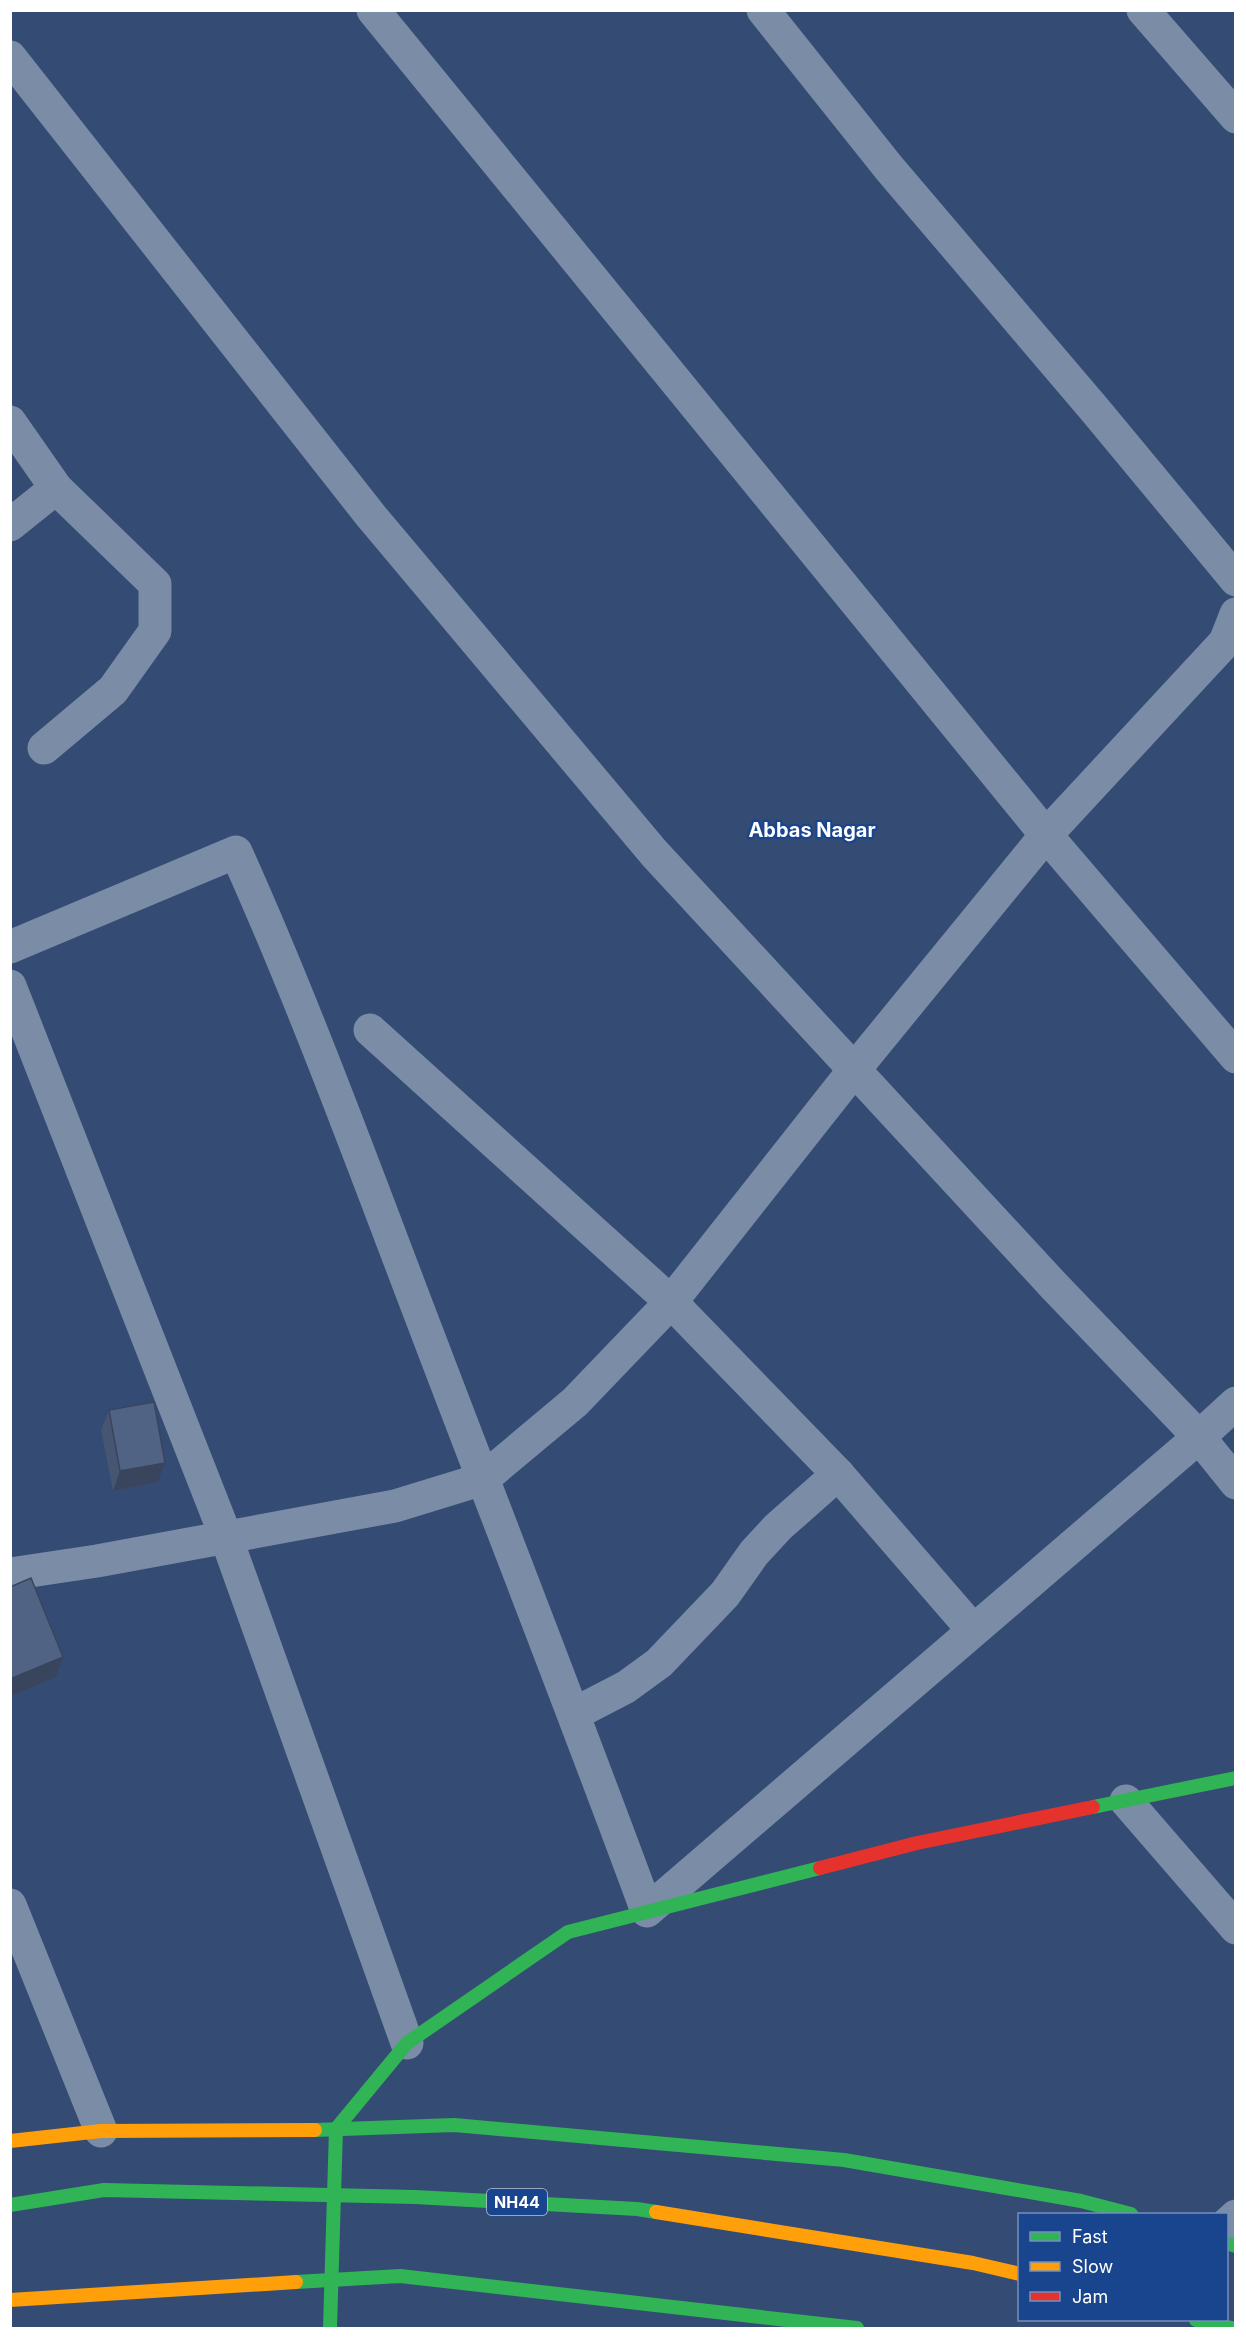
<svg xmlns="http://www.w3.org/2000/svg" width="1246" height="2339" viewBox="0 0 1246 2339" font-family="Inter,sans-serif">
  <rect width="100%" height="100%" fill="#344b73"/>
  <g fill="none" stroke-linecap="round" stroke-linejoin="round">
    <g stroke="#7b8ca7" stroke-width="33">
      <path d="M373,10L1046,835L1236,1057"/>
      <path d="M763,10L889,168L1095,410L1236,580"/>
      <path d="M1143,10L1236,117"/>
      <path d="M10,57L371,516L654,853L1055,1287L1199,1437L1236,1483"/>
      <path d="M10,422L56,488L155,584V631L113,690L44,748"/>
      <path d="M10,525L56,488"/>
      <path d="M10,947L236,852C307,1010 366,1173 428,1335C501,1527 576,1718 647,1911L1199,1437L1236,1403"/>
      <path d="M10,986L226,1537L407,2043"/>
      <path d="M370,1030L671,1302L838,1474L973,1630"/>
      <path d="M10,1574L97,1561L395,1506L483,1479L575,1402L671,1302L854,1070L1046,835L1225,642L1236,614"/>
      <path d="M574,1714L626,1687L659,1663L725,1594L754,1553L778,1527L838,1474"/>
      <path d="M1126,1801L1236,1928"/>
      <path d="M10,1905L101,2131"/>
      <path d="M1226,2225L1236,2216"/>
    </g>
    <g stroke="#30b455" stroke-width="14">
      <path d="M1093,1807L1236,1778"/>
      <path d="M315,2130L454,2125L844,2160L1081,2201L1131,2214"/>
      <path d="M10,2205L104,2190L415,2197L637,2209L656,2212"/>
      <path d="M1226,2243L1236,2246"/>
      <path d="M296,2282L400,2276L857,2328"/>
      <path d="M1196,2320L1232,2328"/>
      <path d="M330,2328L336,2129L407,2043L568,1932L820,1868"/>
    </g>
    <g stroke="#ff9f0a" stroke-width="14">
      <path d="M10,2141L101,2131L315,2130"/>
      <path d="M656,2212L973,2263L1020,2274"/>
      <path d="M10,2300L296,2282"/>
    </g>
    <path stroke="#e5322d" stroke-width="14" d="M820,1868L917,1843L1093,1807"/>
  </g>
  <path fill="#465572" d="M109,1410L158,1482L113,1491L101,1430Z"/>
  <g fill="#39455c">
    <path d="M165,1463L158,1482L113,1491L120,1471Z"/>
    <path d="M63,1657L56,1677L10,1696V1679Z"/>
  </g>
  <g fill="#516384" stroke="#39455c" stroke-width="1.5">
    <path d="M154,1402L165,1463L120,1471L109,1410Z"/>
    <path d="M31,1578L63,1657L10,1679V1587Z"/>
  </g>
  <g text-anchor="middle" stroke-width="4.5" stroke-linejoin="round" paint-order="stroke">
    <rect fill="#19448e" stroke="#bac7dd" stroke-width="1.5" x="487" y="2189" width="60" height="26" rx="4.5"/>
    <g font-size="16" font-weight="bold" fill="#fff">
      <text x="517" y="2208">NH44</text>
    </g>
    <g font-size="20" font-weight="bold" fill="#fff" stroke="#19448e">
      <text x="812" y="837">Abbas Nagar</text>
    </g>
  </g>
  <rect width="1246" height="2339" fill="none" stroke="#ffffff" stroke-width="24"/>
  <rect x="1018" y="2213" width="210" height="108" fill="#19448e" stroke="#758fbb" stroke-width="1.5"/>
  <rect x="1030" y="2232" width="30" height="9" fill="#30b455" stroke="#758fbb" stroke-width="1.5"/>
  <text x="1072" y="2243" font-size="18" fill="#ffffff">Fast</text>
  <rect x="1030" y="2262" width="30" height="9" fill="#ff9f0a" stroke="#758fbb" stroke-width="1.5"/>
  <text x="1072" y="2273" font-size="18" fill="#ffffff">Slow</text>
  <rect x="1030" y="2292" width="30" height="9" fill="#e5322d" stroke="#758fbb" stroke-width="1.5"/>
  <text x="1072" y="2303" font-size="18" fill="#ffffff">Jam</text>
</svg>
